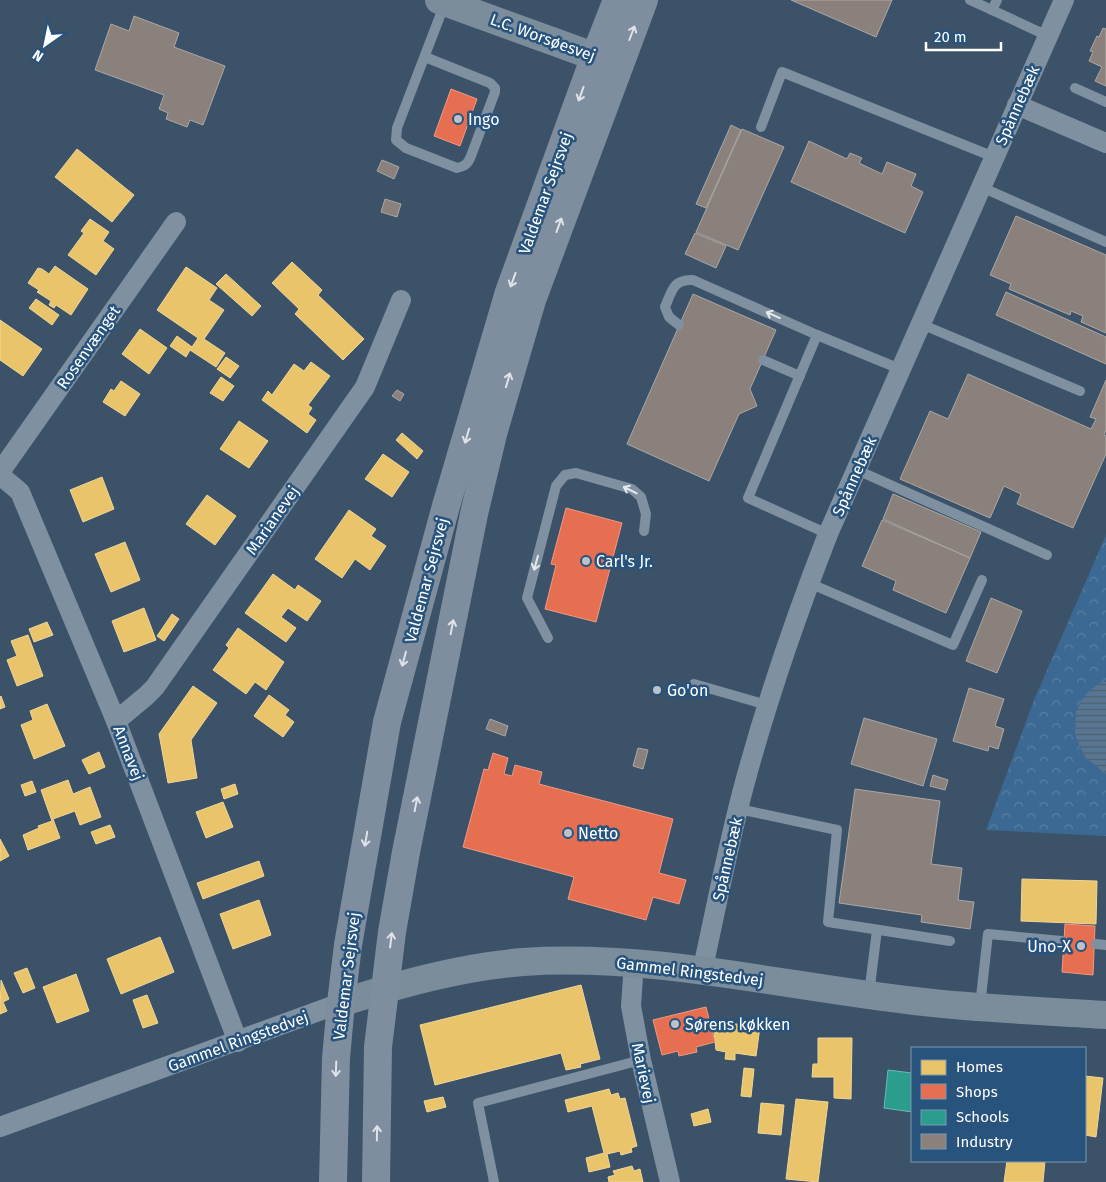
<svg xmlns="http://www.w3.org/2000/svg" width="1106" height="1182" viewBox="0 0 1106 1182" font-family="'Fira Sans',sans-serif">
  <defs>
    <pattern id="park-crowns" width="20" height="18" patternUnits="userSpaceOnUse" patternTransform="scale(1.25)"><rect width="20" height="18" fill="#3b6993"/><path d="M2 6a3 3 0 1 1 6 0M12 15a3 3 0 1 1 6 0" fill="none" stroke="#5880a3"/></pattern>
    <pattern id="water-rules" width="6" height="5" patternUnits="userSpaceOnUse" patternTransform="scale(1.25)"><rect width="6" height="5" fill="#577693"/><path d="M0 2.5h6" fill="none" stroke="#515f6c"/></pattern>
  </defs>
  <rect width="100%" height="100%" fill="#3b5269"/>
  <path fill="url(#park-crowns)" d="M1106,535V836L986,830L1034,700Z"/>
  <path fill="url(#water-rules)" d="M1101,682H1106V774L1085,757L1075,735L1076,711L1086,694Z"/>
  <g fill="#e9c46a" stroke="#f0d697">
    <path d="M77,149L134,195L112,222L55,177Z"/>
    <path d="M90,219L109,232L103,241L114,249L96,275L68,255L84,233L81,231Z"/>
    <path d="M292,262L322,290L318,295L364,339L343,360L295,314L299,309L272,283Z"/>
    <path d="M55,266L88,289L71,315L56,305L54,308L49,305L51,301L37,292L39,290L28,283L38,268L42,269L49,274Z"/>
    <path d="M186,267L217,288L209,300L224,310L204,339L225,353L216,367L190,350L186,357L170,346L177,336L192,347L198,338L157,310Z"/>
    <path d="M226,274L261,306L252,316L216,284Z"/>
    <path d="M36,299L59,315L52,325L29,308Z"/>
    <path d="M0,320L42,349L23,376L0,360Z"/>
    <path d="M140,329L167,348L149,374L122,354Z"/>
    <path d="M226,357L239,366L230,378L217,369Z"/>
    <path d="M311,362L330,376L308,405L312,408L308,414L316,420L307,433L262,400L268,391L272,395L294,364L304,371Z"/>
    <path d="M221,377L234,386L223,401L210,393Z"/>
    <path d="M121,381L140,394L125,416L103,402L111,389L114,391Z"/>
    <path d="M239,421L268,441L249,468L220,449Z"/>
    <path d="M402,433L423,451L417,459L396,440Z"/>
    <path d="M383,454L409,472L392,497L365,479Z"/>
    <path d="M102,477L114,509L83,522L70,490Z"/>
    <path d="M207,495L236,516L215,545L186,524Z"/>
    <path d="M349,510L376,529L371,536L386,546L370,570L355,559L342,578L315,559Z"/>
    <path d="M125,542L140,580L111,592L95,554Z"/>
    <path d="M273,574L295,590L298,585L321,601L307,621L288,608L281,617L296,628L286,642L245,613Z"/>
    <path d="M144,608L156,640L124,652L112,621Z"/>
    <path d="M172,614L179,619L164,641L157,636Z"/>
    <path d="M47,622L53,635L34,642L29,629Z"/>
    <path d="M238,628L284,662L266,690L255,682L246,694L213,670L229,648L226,645Z"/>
    <path d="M28,635L43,676L17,686L7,660L17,656L11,641Z"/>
    <path d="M193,686L217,703L191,740L197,778L168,783L159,734Z"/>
    <path d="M269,695L289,710L285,715L294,722L283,737L254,716Z"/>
    <path d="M1,696L5,707L0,709V697Z"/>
    <path d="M47,704L65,746L34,759L21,725L33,720L30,711Z"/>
    <path d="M99,752L105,767L89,774L82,760Z"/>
    <path d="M68,780L73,794L90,787L101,817L80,825L75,811L53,819L60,838L28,850L23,835L39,828L38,826L52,821L41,790Z"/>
    <path d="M32,781L36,792L25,796L21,785Z"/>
    <path d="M235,784L238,794L224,799L221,789Z"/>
    <path d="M223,802L233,827L206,838L196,812Z"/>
    <path d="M110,825L115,837L96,844L91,832Z"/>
    <path d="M0,839L9,856L0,861Z"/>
    <path d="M259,861L264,876L203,899L197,883Z"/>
    <path d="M1022,879L1097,881L1096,924L1021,921Z"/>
    <path d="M259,900L271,935L233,949L220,914Z"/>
    <path d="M160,937L174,972L121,994L107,959Z"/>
    <path d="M27,968L35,988L23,993L14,973Z"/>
    <path d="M76,974L89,1011L57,1023L43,987Z"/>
    <path d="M1,980L9,999L3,1002L7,1011L0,1014Z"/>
    <path d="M581,985L600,1059L580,1064L581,1067L566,1070L561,1053L435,1085L420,1025Z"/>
    <path d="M147,995L158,1023L143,1028L133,1000Z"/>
    <path d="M728,1023L760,1027L756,1056L735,1053V1060L725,1059L726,1052L716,1050L713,1024L728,1025Z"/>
    <path d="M818,1038H852L851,1099L834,1098V1077H812L813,1064H818Z"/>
    <path d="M744,1068L754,1069L751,1097L741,1096Z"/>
    <path d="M1085,1076L1103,1078L1096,1137L1085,1135Z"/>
    <path d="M609,1089L611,1095L618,1093L620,1099L625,1098L637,1146L631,1148L632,1152L621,1155L620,1151L607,1154L610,1167L589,1172L586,1158L604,1153L592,1106L568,1112L565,1100Z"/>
    <path d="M443,1097L446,1107L427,1112L424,1101Z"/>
    <path d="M796,1099L828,1102L818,1182L786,1179Z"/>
    <path d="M761,1103L784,1105L781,1135L758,1133Z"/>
    <path d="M708,1109L711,1122L694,1126L691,1114Z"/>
    <path d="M1007,1161H1045L1043,1182H1004Z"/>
    <path d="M632,1166L634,1171L640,1169L643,1182H609L608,1177L615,1175L613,1171Z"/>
  </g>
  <g fill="#e76f51" stroke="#ee9a85">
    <path d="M451,89L477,99L460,146L434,136Z"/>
    <path d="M566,508L622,523L596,622L545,609L556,565L551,564Z"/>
    <path d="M493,753L508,758L504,774L512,776L515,765L542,772L539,784L673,819L659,873L686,880L679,904L653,897L646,920L568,899L574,877L463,847L484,769L488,770Z"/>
    <path d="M1065,924L1095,926L1093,975L1062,972Z"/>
    <path d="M706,1007L715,1042L696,1047L697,1052L679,1056L678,1051L662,1055L653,1020Z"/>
  </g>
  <path fill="#2a9d8f" stroke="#6abab1" d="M888,1070L912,1073V1112L884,1108Z"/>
  <g fill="#8a817c" stroke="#ada7a3">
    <path d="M791,0H892L876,37Z"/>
    <path d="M134,16L179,33L174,47L225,66L203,125L190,120L187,127L166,119L168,113L159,109L164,95L95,70L111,24L129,31Z"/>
    <path d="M1103,28L1106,29V86L1095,81L1102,67L1089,61L1093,52L1090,51L1097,36L1099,37Z"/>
    <path d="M731,125L741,130L706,208L696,204Z"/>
    <path d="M742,129L784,147L738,250L696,232Z"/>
    <path d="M809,141L847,159L850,153L862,158L859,163L882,174L887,162L916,174L911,186L923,192L905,233L791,182Z"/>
    <path d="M382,160L399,167L394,179L377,171Z"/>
    <path d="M385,199L401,204L397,217L381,212Z"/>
    <path d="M1016,216L1106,255V333L1081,322L1083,316L1071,311L1070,315L1009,289L1011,284L990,275Z"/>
    <path d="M695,233L726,246L716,268L685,254Z"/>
    <path d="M1006,292L1106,337V364L996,315Z"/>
    <path d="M693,294L776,330L750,389L757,406L739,414L709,481L627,444Z"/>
    <path d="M968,374L1091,429L1096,419L1090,417L1106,380V430L1104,435L1106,436V454L1073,528L1017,504L1021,494L1004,486L990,518L900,479L930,411L948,419Z"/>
    <path d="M397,390L404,394L400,401L392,396Z"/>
    <path d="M893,494L981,532L970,558L883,519Z"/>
    <path d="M882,520L970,558L946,613L893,590L896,581L862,566Z"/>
    <path d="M991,598L1022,611L997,673L966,661Z"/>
    <path d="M969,688L1004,699L995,726L1004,729L998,749L989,746L988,751L953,741Z"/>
    <path d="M864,718L937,739L923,786L851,764Z"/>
    <path d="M490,719L508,726L505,736L486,729Z"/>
    <path d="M638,748L648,750L643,769L633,766Z"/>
    <path d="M933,775L948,780L945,790L930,786Z"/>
    <path d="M855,789L940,801L931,864L962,868L958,900L974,902L970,929L921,922L922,915L839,903Z"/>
  </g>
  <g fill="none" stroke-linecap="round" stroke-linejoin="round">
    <g stroke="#7f90a0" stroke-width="10">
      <path d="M970,0L992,10L997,0"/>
      <path d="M992,10L1048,36"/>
      <path d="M425,57L490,83L495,88V92L471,156C468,164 465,166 457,168L406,148L396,140L397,128L445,3"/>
      <path d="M1075,88L1106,102"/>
      <path d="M761,127L782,72L994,157"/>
      <path d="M981,187L1106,242"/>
      <path d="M921,324L1080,391"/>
      <path d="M679,325L669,317L665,307C672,291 673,279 693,280L817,335"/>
      <path d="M763,360L800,376"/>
      <path d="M857,470L1047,555"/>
      <path d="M828,534L748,498L817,335L900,369"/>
      <path d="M809,583L953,645L982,580"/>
      <path d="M548,638L527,598L556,486L565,475L576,473L632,489L641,497L646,514L644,531"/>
      <path d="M694,684L767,705"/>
      <path d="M739,809L837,830L828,922L950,941"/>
      <path d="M1096,944L1106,945"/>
      <path d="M869,994L877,930"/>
      <path d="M980,1006L988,934L1062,941"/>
      <path d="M494,1182L478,1103L641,1060"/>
    </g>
    <g stroke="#7f90a0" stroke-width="20">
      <path d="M1017,105L1106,143"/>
      <path d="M0,472L176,222"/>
      <path d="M0,475L20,492L116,721L238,1042"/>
      <path d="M116,721L146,696L155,687L365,387L401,300"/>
      <path d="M634,962L631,1006L641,1060L670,1182"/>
      <path d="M702,972C716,909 728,844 745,782C768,697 796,616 828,534L1064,0"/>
      <path d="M0,1127L341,1003"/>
    </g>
    <g stroke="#7b8c9b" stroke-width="28">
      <path d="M439,0L618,65"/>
      <path d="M341,1003C400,984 461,967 523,962C657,953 791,988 924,1002C984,1009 1045,1011 1106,1015"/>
    </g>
    <g stroke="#7e8e9f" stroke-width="28">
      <path d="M333,1182L336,1058L341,1003L348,945L387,722L446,506L509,292L595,56L617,0"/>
      <path d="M376,1182L378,1047L392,932L406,852L474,514L493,434L532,300L644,0"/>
    </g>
  </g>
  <defs><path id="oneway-shaft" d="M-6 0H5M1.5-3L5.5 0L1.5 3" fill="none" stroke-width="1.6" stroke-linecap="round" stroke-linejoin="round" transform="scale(1.25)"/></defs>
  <g stroke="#dfe3e7">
    <use href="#oneway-shaft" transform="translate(632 33) rotate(-69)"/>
    <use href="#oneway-shaft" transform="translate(581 94) rotate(110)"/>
    <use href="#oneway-shaft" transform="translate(559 225) rotate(-70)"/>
    <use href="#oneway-shaft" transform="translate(513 280) rotate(110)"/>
    <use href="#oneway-shaft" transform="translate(508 380) rotate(-74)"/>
    <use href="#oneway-shaft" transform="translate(467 436) rotate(106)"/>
    <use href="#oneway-shaft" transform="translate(452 627) rotate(-79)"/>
    <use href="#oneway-shaft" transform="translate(404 659) rotate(105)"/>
    <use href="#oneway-shaft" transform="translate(416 804) rotate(-79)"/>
    <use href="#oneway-shaft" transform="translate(366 839) rotate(100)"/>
    <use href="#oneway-shaft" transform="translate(391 940) rotate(-83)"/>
    <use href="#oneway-shaft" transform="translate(336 1069) rotate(92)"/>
    <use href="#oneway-shaft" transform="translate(377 1133) rotate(-89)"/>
  </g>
  <g stroke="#e5e9ec">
    <use href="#oneway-shaft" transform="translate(773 315) rotate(-156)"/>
    <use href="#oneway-shaft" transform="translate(630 490) rotate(-154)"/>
    <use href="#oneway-shaft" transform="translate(536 563) rotate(105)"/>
  </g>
  <g fill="#bac2ca" stroke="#27537d" stroke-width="2">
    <circle cx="458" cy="119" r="5"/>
    <circle cx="586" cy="561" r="5"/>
    <circle cx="657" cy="690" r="5"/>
    <circle cx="568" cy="833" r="5"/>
    <circle cx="1081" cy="946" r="5"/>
    <circle cx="675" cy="1024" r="5"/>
  </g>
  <g text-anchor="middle" stroke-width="5" stroke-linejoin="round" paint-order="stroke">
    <g font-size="16" fill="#fff" stroke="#27537d">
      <text transform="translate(543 37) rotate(20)" y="6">L.C. Worsøesvej</text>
      <text transform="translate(1017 105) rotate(-66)" y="6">Spånnebæk</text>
      <text transform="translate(545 193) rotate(-70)" y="6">Valdemar Sejrsvej</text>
      <text transform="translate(88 347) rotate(-55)" y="6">Rosenvænget</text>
      <text transform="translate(854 476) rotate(-66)" y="6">Spånnebæk</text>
      <text transform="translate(272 520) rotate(-55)" y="6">Marianevej</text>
      <text transform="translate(426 580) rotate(-75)" y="6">Valdemar Sejrsvej</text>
      <text transform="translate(129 753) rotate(69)" y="6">Annavej</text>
      <text transform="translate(727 859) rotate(-77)" y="6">Spånnebæk</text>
      <text transform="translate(690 971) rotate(7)" y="6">Gammel Ringstedvej</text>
      <text transform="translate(346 976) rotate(-83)" y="6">Valdemar Sejrsvej</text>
      <text transform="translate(238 1041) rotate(-20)" y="6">Gammel Ringstedvej</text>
      <text transform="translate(644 1073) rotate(78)" y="6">Marievej</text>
    </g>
    <g font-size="16" fill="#fff" stroke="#27537d" text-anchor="start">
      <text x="468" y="125">Ingo</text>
      <text x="596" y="567">Carl's Jr.</text>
      <text x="667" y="696">Go'on</text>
      <text x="578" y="839">Netto</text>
      <text x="1071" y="952" text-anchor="end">Uno-X</text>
      <text x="685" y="1030">Sørens køkken</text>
    </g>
  </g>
  <rect x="911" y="1047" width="175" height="115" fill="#27537d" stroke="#7d98b1"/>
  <rect x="921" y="1060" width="25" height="15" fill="#e9c46a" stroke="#7d98b1"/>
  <text x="956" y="1072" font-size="15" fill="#ffffff">Homes</text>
  <rect x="921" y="1084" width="25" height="15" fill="#e76f51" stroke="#7d98b1"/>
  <text x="956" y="1097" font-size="15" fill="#ffffff">Shops</text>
  <rect x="921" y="1110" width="25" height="15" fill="#2a9d8f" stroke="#7d98b1"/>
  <text x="956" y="1122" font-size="15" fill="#ffffff">Schools</text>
  <rect x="921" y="1134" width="25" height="15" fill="#8a817c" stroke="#7d98b1"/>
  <text x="956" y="1147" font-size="15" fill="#ffffff">Industry</text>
  <g transform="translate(45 45) rotate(213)" stroke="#27537d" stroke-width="4" paint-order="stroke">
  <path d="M0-4L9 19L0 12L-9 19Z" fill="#ffffff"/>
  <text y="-8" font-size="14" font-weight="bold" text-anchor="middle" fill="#ffffff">N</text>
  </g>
  <path d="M926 42v8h75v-8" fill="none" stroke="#ffffff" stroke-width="2.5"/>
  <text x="934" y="42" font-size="15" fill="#ffffff" stroke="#27537d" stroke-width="4" paint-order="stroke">20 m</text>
</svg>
